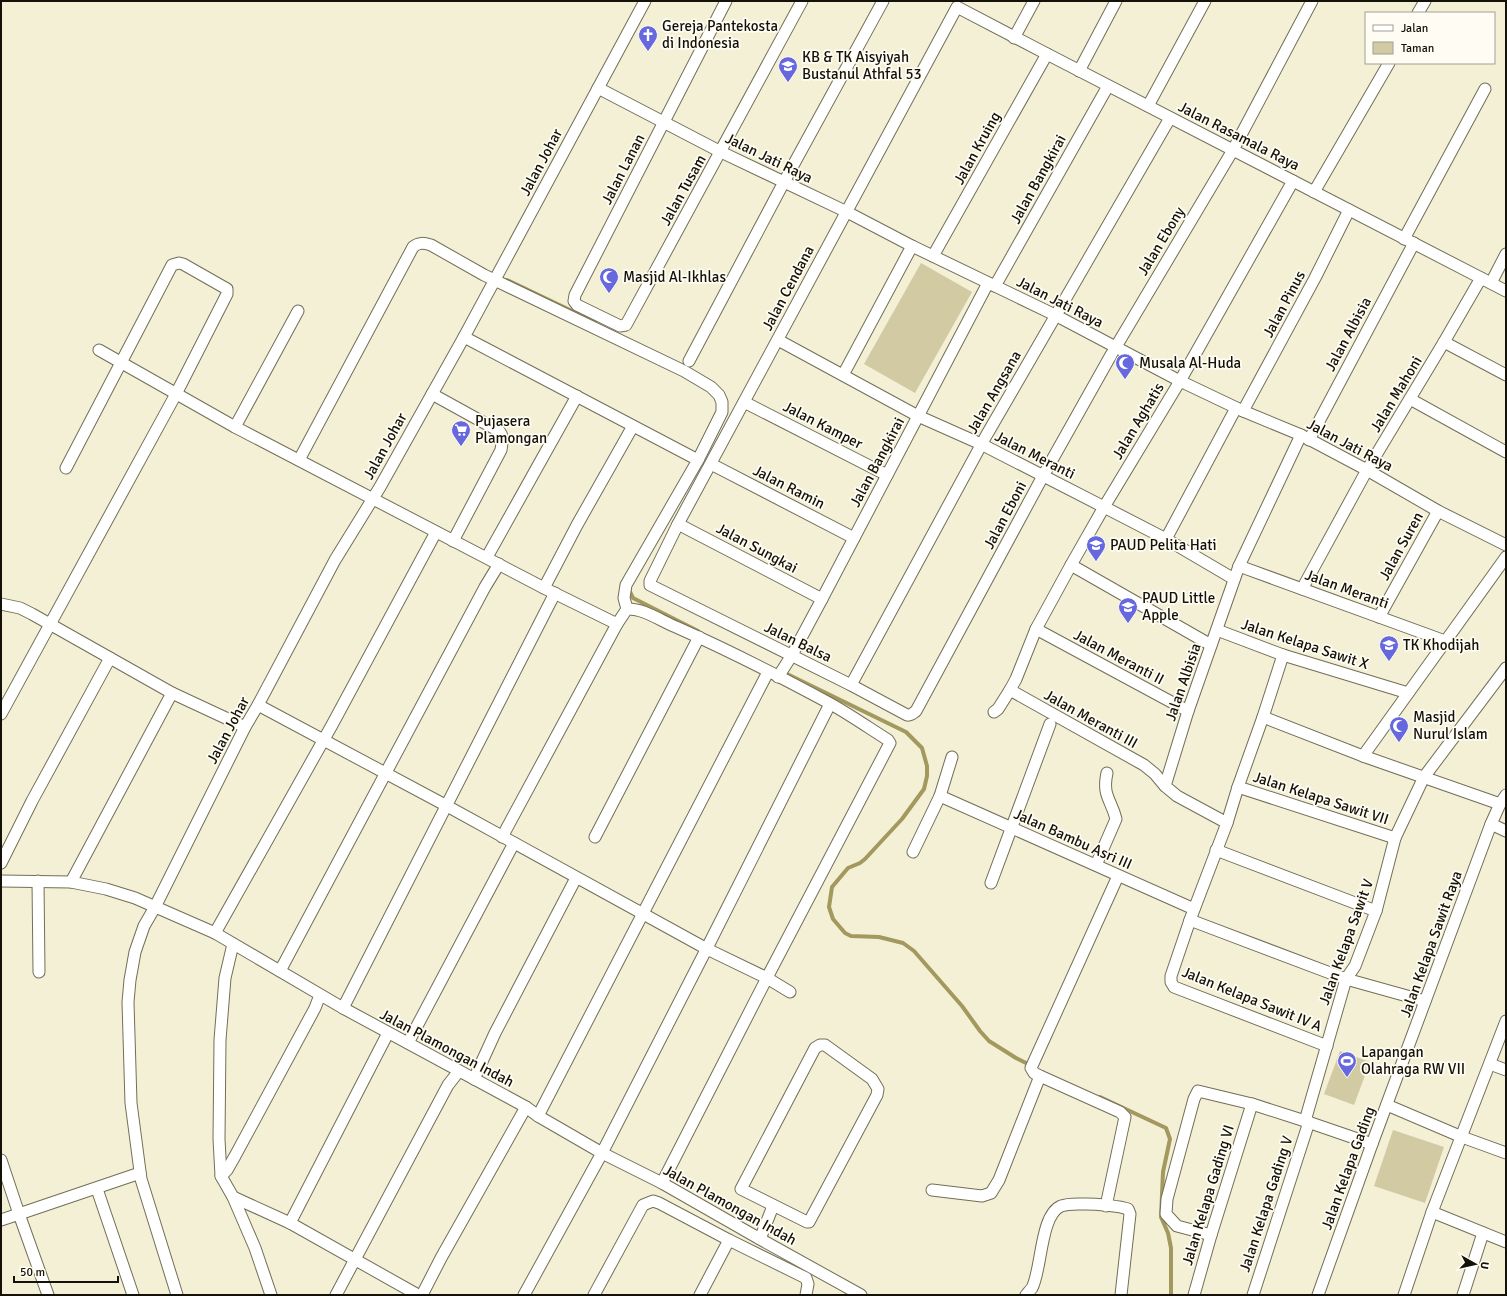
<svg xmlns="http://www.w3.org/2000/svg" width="1507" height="1296" viewBox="0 0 1507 1296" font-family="Signika,sans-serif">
  <rect width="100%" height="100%" fill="#f4f0d6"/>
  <g fill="#d1caa3">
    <path d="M921,263L972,292L915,393L864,364Z"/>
    <path d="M1340,1051L1370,1062L1354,1105L1324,1094Z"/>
    <path d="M1393,1130L1444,1147L1425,1203L1374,1186Z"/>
  </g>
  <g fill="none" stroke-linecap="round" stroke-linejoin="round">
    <g stroke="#a3985e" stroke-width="4">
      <path d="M507,280L595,322"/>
      <path d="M629,590L633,598L698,631"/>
      <path d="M783,672L906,732L922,748L927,766V776L924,789L902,819L865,859L860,863L848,868L832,887L829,907L833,919L845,933L851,936L879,937L903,943L914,951L962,1006L980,1031L989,1041L1016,1058L1032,1066"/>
      <path d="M1100,1097L1166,1128L1170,1139L1163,1172L1161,1217L1168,1233L1171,1248V1295"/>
    </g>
    <defs>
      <g id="minor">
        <path d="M726,1L575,295L574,301L577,305L620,326L626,325L802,1"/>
        <path d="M1312,1L1233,150L1111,355L1043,476L916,711C913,713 911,716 907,715L851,685L650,585V581L678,524L957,7L1047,54L1481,278L1506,291"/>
        <path d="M1418,13L1425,1"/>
        <path d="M1014,38L1034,1"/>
        <path d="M1079,71L1116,1"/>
        <path d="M598,88L721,152L847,212L912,246L1055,315L1180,381L1243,411L1301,435L1367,470L1438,511L1506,545"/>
        <path d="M1148,106L1205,1"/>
        <path d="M1314,192L1389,63"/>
        <path d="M1404,239L1485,89"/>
        <path d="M933,256L1047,54"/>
        <path d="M1491,283L1506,254"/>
        <path d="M995,286L1108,86"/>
        <path d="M464,337L698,460"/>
        <path d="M778,340L918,416L981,444L1104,507L1166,539L1234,579"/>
        <path d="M1444,342L1506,375"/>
        <path d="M99,350L235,427L544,588L617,624"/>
        <path d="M689,361L784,182L883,1"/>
        <path d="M843,375L912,246"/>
        <path d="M432,394L499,431C504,436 502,443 501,450L453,541"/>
        <path d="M1410,399L1506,452"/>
        <path d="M744,402L887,475"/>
        <path d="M1243,411L1315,278L1349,210"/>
        <path d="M235,427L298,311"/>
        <path d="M1309,440L1414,243"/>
        <path d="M299,460L413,247C419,242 424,243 431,245L484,275L684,371L711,387L719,395L722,402V412L698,460L626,585L624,598L627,609"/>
        <path d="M711,464L854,538"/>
        <path d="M678,524L822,599"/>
        <path d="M1166,539L1236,408"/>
        <path d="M487,557L577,396"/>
        <path d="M1071,565L1211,645"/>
        <path d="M1239,566L1445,641"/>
        <path d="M544,588L577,525L633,426"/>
        <path d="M1302,589L1367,470L1444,342L1481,278"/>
        <path d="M1,604L20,608L32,614L172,693L245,727"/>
        <path d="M1379,617L1438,511"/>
        <path d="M1036,629L1188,711"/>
        <path d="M1217,630L1283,655L1408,693"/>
        <path d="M1283,655L1263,717L1238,787L1227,823L1190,920L1171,976V982L1174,987L1327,1046"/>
        <path d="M778,677L792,655L822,599L988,283"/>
        <path d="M851,685L986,436L1170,118"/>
        <path d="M258,705L447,806L707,949L767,978L790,992"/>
        <path d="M994,712L998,709L1010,690"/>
        <path d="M1,714L176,394L227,294V289L183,264L179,263L172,265L66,468"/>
        <path d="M1263,717L1363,756L1500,804"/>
        <path d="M1363,756L1506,557"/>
        <path d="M1165,786L1155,774L1144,765L1010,690L1016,679L1036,629L1071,565L1104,507L1180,381L1293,181"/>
        <path d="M1238,787L1395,838"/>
        <path d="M940,796L1194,909"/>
        <path d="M1227,823L1177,796L1165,786L1188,711L1239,566L1301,435"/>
        <path d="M1491,824L1506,831"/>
        <path d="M502,837L617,624L627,609C643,608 661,621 676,627C728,650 779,676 829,703C849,714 869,728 888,740L890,743L771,970L662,1183"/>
        <path d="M595,837L699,637"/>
        <path d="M1216,850L1376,911"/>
        <path d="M913,852L940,796L952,757"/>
        <path d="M1,863L32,801L110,658"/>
        <path d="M1096,865L1116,819C1111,799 1102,796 1107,773"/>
        <path d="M1,881L71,882L106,889L135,898L215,933L343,1008L526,1107L538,1116L602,1153L662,1183L760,1239L861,1295"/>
        <path d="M38,881L39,972"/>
        <path d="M71,882L172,693"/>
        <path d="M991,883L1050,724"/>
        <path d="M1190,920L1346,979L1425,1001"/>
        <path d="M215,933L332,725L436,532"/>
        <path d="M233,944L225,978L220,1040L219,1139L221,1176L233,1197L255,1248L271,1295"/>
        <path d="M280,971L485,587L499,564"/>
        <path d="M343,1008L555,593"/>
        <path d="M408,1043L514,843"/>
        <path d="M820,1045H825L872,1079L878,1089L877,1095L809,1222H807L741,1189L815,1048Z"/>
        <path d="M1490,1064L1506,1070"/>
        <path d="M474,1079L495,1033L576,878"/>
        <path d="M1387,1105L1462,1137L1506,1153"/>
        <path d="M538,1116L768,672"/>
        <path d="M1305,1121L1346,979L1355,966L1376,911L1395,838L1424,777L1506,668"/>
        <path d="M1,1160L19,1214L140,1173"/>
        <path d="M221,1176L227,1170L235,1156L315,1008L320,995"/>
        <path d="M97,1189L133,1295"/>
        <path d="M932,1190L982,1196L991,1193L999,1180L1040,1076"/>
        <path d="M233,1197L290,1223L418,1295"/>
        <path d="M1106,1206L1125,1117L1120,1112L1040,1076L1034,1073L1031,1068L1118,876"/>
        <path d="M1432,1212L1506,1242"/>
        <path d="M1,1220L19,1214L48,1295"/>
        <path d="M290,1223L388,1033"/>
        <path d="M1211,1235L1177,1226L1166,1214L1167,1199L1194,1099L1198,1091L1252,1104L1305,1121L1372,1144"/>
        <path d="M760,1239L773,1206"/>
        <path d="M177,1295L141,1179L131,1103L128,1002L130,980L135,952L144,926L155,907L245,727L258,705L335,560L380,487L464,337L645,1"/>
        <path d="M336,1295L448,1085L459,1071"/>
        <path d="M422,1295L441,1258L526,1107"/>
        <path d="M524,1295L602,1153L708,946L830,704"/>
        <path d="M594,1295L643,1205L653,1201L659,1203L729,1240L806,1278L808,1284L806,1295"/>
        <path d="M700,1295L729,1240"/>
        <path d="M1026,1295C1028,1293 1030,1290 1032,1288C1042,1269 1040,1215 1061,1206C1069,1203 1078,1204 1086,1204C1095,1204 1120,1206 1128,1209L1130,1214L1121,1295"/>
        <path d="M1194,1295L1211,1235L1252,1104"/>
        <path d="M1253,1295L1309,1122"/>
        <path d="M1318,1295L1372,1144L1491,824L1500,804L1506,795"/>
        <path d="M1404,1295L1432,1212L1506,1021"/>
        <path d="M1463,1295L1483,1233"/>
      </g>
    </defs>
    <use href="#minor" stroke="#726e58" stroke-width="13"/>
    <use href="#minor" stroke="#fff" stroke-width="11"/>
  </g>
  <defs>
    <symbol id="church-pin" viewBox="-11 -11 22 30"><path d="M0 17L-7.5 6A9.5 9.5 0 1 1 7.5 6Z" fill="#6767e0" stroke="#fffdf3"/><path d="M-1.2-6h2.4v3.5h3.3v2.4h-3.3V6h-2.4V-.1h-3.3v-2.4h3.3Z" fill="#fff"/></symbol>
    <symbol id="school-pin" viewBox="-11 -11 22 30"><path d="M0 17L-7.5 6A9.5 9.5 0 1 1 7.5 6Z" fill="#6767e0" stroke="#fffdf3"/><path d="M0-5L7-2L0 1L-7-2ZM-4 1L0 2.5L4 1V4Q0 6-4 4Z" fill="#fff"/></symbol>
    <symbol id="mosque-pin" viewBox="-11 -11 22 30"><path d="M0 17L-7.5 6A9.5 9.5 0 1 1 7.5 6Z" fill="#6767e0" stroke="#fffdf3"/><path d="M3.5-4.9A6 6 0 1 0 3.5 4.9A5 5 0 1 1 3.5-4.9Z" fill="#fff"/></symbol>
    <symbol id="supermarket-pin" viewBox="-11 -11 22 30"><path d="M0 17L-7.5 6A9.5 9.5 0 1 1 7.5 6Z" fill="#6767e0" stroke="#fffdf3"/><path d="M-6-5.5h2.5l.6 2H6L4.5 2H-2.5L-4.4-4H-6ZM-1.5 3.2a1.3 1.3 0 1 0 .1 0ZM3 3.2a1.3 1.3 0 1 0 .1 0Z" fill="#fff"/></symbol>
    <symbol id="stadium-pin" viewBox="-11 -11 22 30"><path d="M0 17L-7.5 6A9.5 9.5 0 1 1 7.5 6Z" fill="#6767e0" stroke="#fffdf3"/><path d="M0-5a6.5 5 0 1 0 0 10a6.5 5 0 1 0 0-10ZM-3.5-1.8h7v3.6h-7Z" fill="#fff"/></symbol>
  </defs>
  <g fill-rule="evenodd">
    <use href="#church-pin" x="637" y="24" width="22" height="30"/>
    <use href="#school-pin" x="777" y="55" width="22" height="30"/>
    <use href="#mosque-pin" x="598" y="266" width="22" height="30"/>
    <use href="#mosque-pin" x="1114" y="352" width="22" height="30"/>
    <use href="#supermarket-pin" x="450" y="419" width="22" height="30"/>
    <use href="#school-pin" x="1085" y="534" width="22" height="30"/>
    <use href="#school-pin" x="1117" y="596" width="22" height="30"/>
    <use href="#school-pin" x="1378" y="634" width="22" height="30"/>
    <use href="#mosque-pin" x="1388" y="715" width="22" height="30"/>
    <use href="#stadium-pin" x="1336" y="1050" width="22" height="30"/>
  </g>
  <g text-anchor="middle" stroke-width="3.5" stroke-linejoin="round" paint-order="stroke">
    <g font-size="15" fill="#131108" stroke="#fffdf3" text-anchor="start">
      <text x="662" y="31">Gereja Pantekosta<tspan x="662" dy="17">di Indonesia</tspan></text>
      <text x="802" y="62">KB &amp; TK Aisyiyah<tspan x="802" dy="17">Bustanul Athfal 53</tspan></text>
      <text x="623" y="282">Masjid Al-Ikhlas</text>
      <text x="1139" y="368">Musala Al-Huda</text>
      <text x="475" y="426">Pujasera<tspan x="475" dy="17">Plamongan</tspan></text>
      <text x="1110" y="550">PAUD Pelita Hati</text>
      <text x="1142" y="603">PAUD Little<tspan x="1142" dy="17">Apple</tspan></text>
      <text x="1403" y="650">TK Khodijah</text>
      <text x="1413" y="722">Masjid<tspan x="1413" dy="17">Nurul Islam</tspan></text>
      <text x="1361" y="1057">Lapangan<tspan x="1361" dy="17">Olahraga RW VII</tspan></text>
    </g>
    <g font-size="15" fill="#131108" stroke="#fffdf3">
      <text transform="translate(1239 136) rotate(27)" y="5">Jalan Rasamala Raya</text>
      <text transform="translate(977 148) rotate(-61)" y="5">Jalan Kruing</text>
      <text transform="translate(769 158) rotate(26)" y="5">Jalan Jati Raya</text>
      <text transform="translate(541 162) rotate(-62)" y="5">Jalan Johar</text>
      <text transform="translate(623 169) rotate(-63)" y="5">Jalan Lanan</text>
      <text transform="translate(1038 179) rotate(-61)" y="5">Jalan Bangkirai</text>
      <text transform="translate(683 190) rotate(-61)" y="5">Jalan Tusam</text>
      <text transform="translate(1161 241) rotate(-59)" y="5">Jalan Ebony</text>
      <text transform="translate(788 288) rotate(-62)" y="5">Jalan Cendana</text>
      <text transform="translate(1060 302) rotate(27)" y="5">Jalan Jati Raya</text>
      <text transform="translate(1284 304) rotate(-62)" y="5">Jalan Pinus</text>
      <text transform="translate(1348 334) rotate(-62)" y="5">Jalan Albisia</text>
      <text transform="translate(994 392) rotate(-60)" y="5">Jalan Angsana</text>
      <text transform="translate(1396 394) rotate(-59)" y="5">Jalan Mahoni</text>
      <text transform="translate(1138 421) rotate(-59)" y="5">Jalan Aghatis</text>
      <text transform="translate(823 425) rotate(27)" y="5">Jalan Kamper</text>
      <text transform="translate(1350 445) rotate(28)" y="5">Jalan Jati Raya</text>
      <text transform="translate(385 446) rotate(-61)" y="5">Jalan Johar</text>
      <text transform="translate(1035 455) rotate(27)" y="5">Jalan Meranti</text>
      <text transform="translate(877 462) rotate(-62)" y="5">Jalan Bangkirai</text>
      <text transform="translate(789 487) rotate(27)" y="5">Jalan Ramin</text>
      <text transform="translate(1005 515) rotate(-62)" y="5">Jalan Eboni</text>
      <text transform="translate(1401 546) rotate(-61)" y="5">Jalan Suren</text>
      <text transform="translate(757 548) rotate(28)" y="5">Jalan Sungkai</text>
      <text transform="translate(1347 589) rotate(20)" y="5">Jalan Meranti</text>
      <text transform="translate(798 642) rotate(26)" y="5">Jalan Balsa</text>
      <text transform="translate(1305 644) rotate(18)" y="5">Jalan Kelapa Sawit X</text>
      <text transform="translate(1119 657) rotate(28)" y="5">Jalan Meranti II</text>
      <text transform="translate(1183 682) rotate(-71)" y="5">Jalan Albisia</text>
      <text transform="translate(1091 719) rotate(29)" y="5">Jalan Meranti III</text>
      <text transform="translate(228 730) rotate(-62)" y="5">Jalan Johar</text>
      <text transform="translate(1321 798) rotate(18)" y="5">Jalan Kelapa Sawit VII</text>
      <text transform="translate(1073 839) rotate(24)" y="5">Jalan Bambu Asri III</text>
      <text transform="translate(1346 942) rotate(-70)" y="5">Jalan Kelapa Sawit V</text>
      <text transform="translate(1431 944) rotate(-70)" y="5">Jalan Kelapa Sawit Raya</text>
      <text transform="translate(1252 999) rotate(22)" y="5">Jalan Kelapa Sawit IV A</text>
      <text transform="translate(447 1048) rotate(28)" y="5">Jalan Plamongan Indah</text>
      <text transform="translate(1348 1168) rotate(-70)" y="5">Jalan Kelapa Gading</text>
      <text transform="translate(1208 1195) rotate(-73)" y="5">Jalan Kelapa Gading VI</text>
      <text transform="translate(1266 1204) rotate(-72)" y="5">Jalan Kelapa Gading V</text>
      <text transform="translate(730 1205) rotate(29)" y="5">Jalan Plamongan Indah</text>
    </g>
  </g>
  <rect width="1507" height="1296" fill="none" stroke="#131108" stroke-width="4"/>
  <rect x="1365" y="12" width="130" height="52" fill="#fffdf3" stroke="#a19f95"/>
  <rect x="1373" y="25" width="20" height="6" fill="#ffffff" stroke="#a19f95"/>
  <text x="1401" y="32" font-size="12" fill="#131108">Jalan</text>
  <rect x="1373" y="42" width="20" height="12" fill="#d1caa3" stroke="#a19f95"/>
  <text x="1401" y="52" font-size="12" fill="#131108">Taman</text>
  <g transform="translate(1475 1264) rotate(98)" stroke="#fffdf3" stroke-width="3" paint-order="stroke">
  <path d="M0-3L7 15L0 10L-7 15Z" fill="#131108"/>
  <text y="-6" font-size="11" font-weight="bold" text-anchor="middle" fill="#131108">U</text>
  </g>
  <path d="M14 1276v6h104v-6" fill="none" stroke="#131108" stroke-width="2"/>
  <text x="20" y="1276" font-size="12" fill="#131108" stroke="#fffdf3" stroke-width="3" paint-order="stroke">50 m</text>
</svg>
